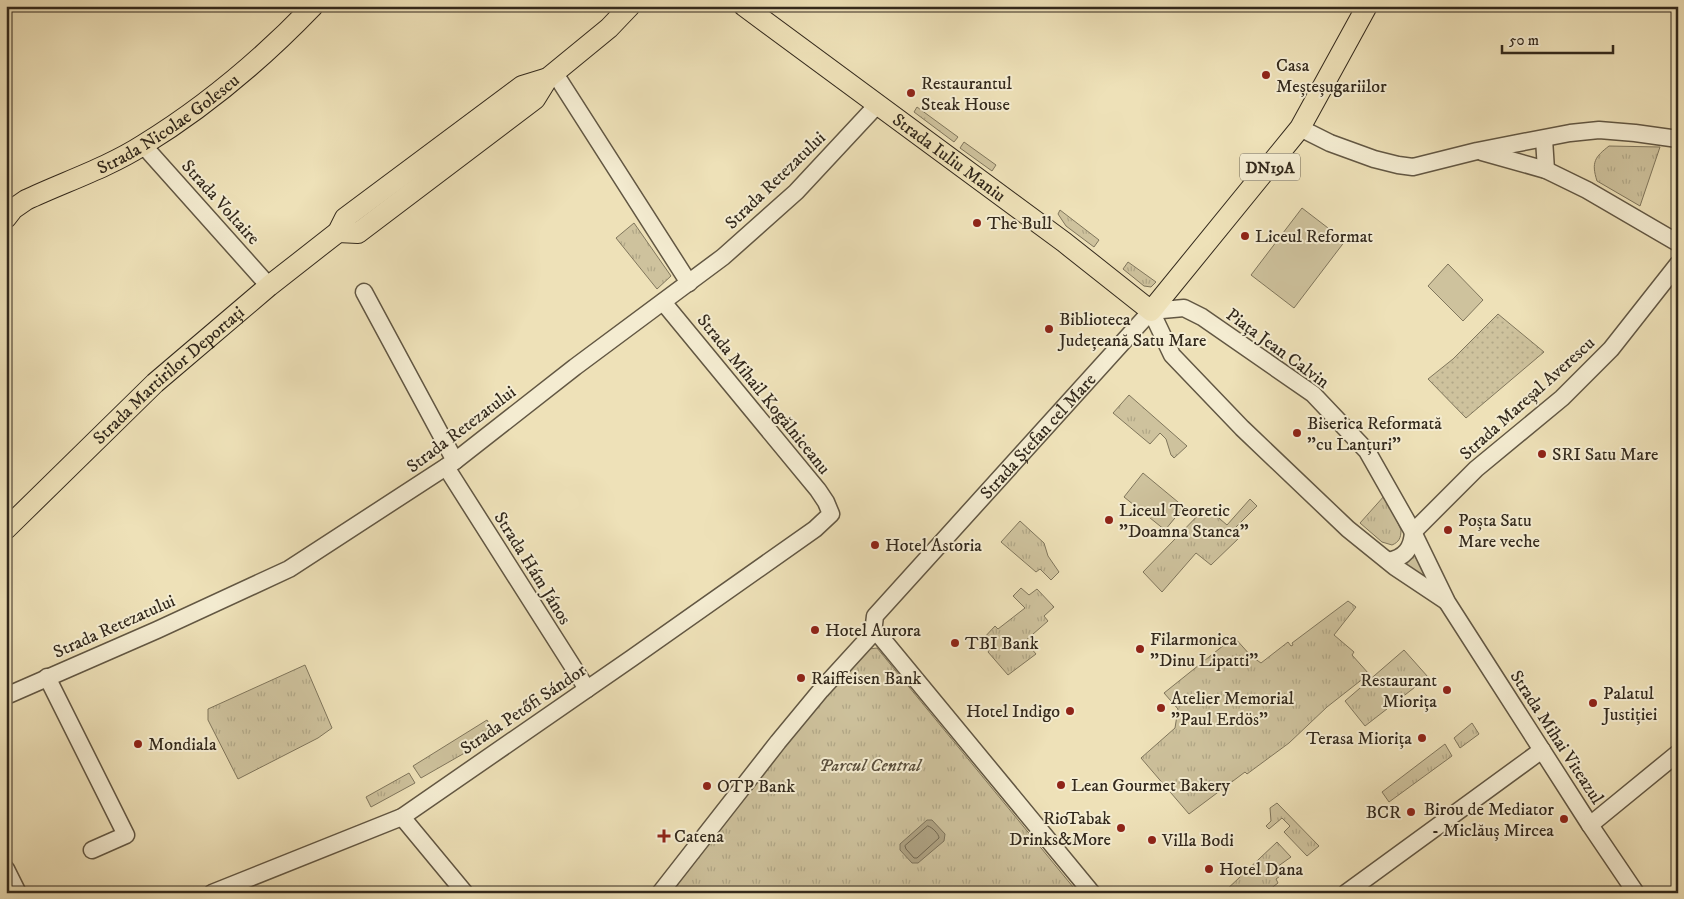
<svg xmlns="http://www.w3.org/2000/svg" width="1684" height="899" viewBox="0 0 1684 899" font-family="'IM FELL DW Pica',serif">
  <defs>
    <pattern id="grass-tufts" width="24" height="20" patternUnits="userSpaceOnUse" patternTransform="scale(1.25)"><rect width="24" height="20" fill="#cec29d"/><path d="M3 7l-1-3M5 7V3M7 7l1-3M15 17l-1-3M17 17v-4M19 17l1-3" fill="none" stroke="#b1a787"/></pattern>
    <pattern id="garden-dots" width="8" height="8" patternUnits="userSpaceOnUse" patternTransform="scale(1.25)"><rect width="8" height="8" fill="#cec29d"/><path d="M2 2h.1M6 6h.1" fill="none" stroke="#b1a787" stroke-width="1.8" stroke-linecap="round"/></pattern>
  </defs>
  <rect width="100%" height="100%" fill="#eee1b8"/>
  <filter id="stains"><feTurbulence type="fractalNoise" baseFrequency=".004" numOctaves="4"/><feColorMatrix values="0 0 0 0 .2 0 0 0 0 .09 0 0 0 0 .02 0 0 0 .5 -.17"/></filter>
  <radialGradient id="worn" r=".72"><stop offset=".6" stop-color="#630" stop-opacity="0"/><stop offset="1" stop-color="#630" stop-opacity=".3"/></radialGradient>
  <g fill="url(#grass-tufts)" stroke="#80765c">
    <path d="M917,107L958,137L954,142L914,112Z"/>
    <path d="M964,142L996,165L992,171L960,148Z"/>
    <path d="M1609,146L1660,147L1640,206L1597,181C1591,162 1595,157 1609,146Z"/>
    <path d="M1060,210L1099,240L1094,247L1066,226L1058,214Z"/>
    <path d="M634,223L671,276L657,289L616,238Z"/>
    <path d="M1128,262L1156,282L1151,287L1144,286L1123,269Z"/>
    <path d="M1129,395L1187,446L1174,458L1171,455L1166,439L1160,433L1150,444L1113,413Z"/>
    <path d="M1385,495L1401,530C1401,538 1399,542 1392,545L1382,542L1360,523Z"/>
    <path d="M1250,499L1257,506L1233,530L1240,537L1211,565L1196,553L1162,592L1143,572L1206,507L1227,525Z"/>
    <path d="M1020,521L1044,543L1048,556L1059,572L1051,580L1040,569L1036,572L1001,542Z"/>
    <path d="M1415,555L1435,588L1405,567L1411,557Z"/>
    <path d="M1021,588L1029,595L1037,589L1054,607L1044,616L1048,621L1025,641L1036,654L1008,675L988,652L990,649L982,640L995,626L998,629L1025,608L1013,596Z"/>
    <path d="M1348,601L1356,607L1334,635L1354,652L1352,655L1369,674L1327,707L1289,743L1247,774L1245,772L1189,814L1141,758L1175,728L1178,709L1164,693L1234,637L1251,656L1261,663L1288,642L1291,646L1293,645L1292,643Z"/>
    <path d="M877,648L1078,893H670L861,650Z"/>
    <path d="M1404,650L1428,677L1365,726L1345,701Z"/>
    <path d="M305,665L332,728L318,738L238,779L208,720V709Z"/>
    <path d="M487,720L496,735L421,778L413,766Z"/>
    <path d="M1472,723L1479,734L1460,748L1454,738Z"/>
    <path d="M1445,744L1452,756L1389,802L1382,792Z"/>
    <path d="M409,773L415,783L371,807L366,797Z"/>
    <path d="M1277,803L1319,846L1307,856L1284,832L1290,826L1282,818L1269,829L1266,826L1271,821L1270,808Z"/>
    <path d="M1277,842L1291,857L1277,867L1283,874L1276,879L1278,883L1265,893H1223Z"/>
  </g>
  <path fill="url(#garden-dots)" stroke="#80765c" d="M1498,314L1544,352L1466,418L1428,379L1453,359Z"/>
  <g fill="#cec29d" stroke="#80765c">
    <path d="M1302,208L1345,241L1294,308L1251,275Z"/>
    <path d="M1448,264L1483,300L1463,321L1428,286Z"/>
    <path d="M1143,473L1184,507L1165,530L1124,497Z"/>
  </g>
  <path fill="#aea283" stroke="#7d725a" d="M927,820H932L945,834L944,841L918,863H912L900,850V844Z"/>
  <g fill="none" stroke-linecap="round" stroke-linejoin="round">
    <path stroke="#706650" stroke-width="1" d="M928,826C932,827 939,834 939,838L917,858H914L906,849L905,846Z"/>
    <defs>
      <g id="minor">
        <path d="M554,72L689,283"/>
        <path d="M1300,128L1330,143L1374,159L1398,165L1413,167L1477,151L1570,133L1599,130L1635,133L1678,139"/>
        <path d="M1544,139L1546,170"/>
        <path d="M143,145L269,286"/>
        <path d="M1482,152L1546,170L1587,190L1678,243"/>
        <path d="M364,292L455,461"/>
        <path d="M1151,311L1184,308L1202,317L1313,394L1367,451L1413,532L1447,602L1590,825L1636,893"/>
        <path d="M1151,311L1172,355L1242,428L1348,529L1395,567L1446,601"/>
        <path d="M446,467L587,689"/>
        <path d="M1413,532L1476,469L1562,398L1611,349L1678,264"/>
        <path d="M1388,561C1405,558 1412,548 1413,532"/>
        <path d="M873,633L880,636L1092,893"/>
        <path d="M47,677L126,835L92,850"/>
        <path d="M6,696L157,630L289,569L455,461L575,367L723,257L796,192L878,104"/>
        <path d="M402,817L465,893"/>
        <path d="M1590,825L1678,753"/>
        <path d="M6,869L18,893"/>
        <path d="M212,893L402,817L632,658L815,529L831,514L826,502L818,490L663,302"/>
        <path id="s1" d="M660,893L778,742L821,690L873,633L875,616L1151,311"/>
        <path d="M1346,893L1542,750"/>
      </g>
      <g id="major">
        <path id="s2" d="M744,6L1064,242L1151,311L1300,128L1367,6"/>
        <path id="s3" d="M6,218L13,209L26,200C64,182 107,168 143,145C205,107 262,59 313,6"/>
        <path d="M338,232L358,233L535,99L548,78"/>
        <path id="s4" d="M6,529L155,383L269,286L338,232L345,218L522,86L548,78L609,28L630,6"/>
      </g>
    </defs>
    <use href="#minor" stroke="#625743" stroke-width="19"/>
    <use href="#major" stroke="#33291c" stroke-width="22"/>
    <use href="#minor" stroke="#f4ecd1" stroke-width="16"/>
    <use href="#major" stroke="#eee1b8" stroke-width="20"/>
  </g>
  <g fill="#8f2418" stroke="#f4ecd1" stroke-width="2">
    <circle cx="1266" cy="75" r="5"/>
    <circle cx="911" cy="93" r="5"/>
    <circle cx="977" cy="223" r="5"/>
    <circle cx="1245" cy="236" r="5"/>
    <circle cx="1049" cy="329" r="5"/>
    <circle cx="1297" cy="433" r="5"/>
    <circle cx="1542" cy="454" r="5"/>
    <circle cx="1109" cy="520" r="5"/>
    <circle cx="1448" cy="530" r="5"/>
    <circle cx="875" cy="545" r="5"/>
    <circle cx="815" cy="630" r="5"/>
    <circle cx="955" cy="643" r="5"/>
    <circle cx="1140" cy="649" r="5"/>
    <circle cx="801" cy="678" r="5"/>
    <circle cx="1447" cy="690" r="5"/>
    <circle cx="1593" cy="703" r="5"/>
    <circle cx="1161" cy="708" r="5"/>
    <circle cx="1070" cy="711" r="5"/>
    <circle cx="1422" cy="738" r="5"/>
    <circle cx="138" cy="744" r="5"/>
    <circle cx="1061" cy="785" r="5"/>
    <circle cx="707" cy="786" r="5"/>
    <circle cx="1411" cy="812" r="5"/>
    <circle cx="1564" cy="819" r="5"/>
    <circle cx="1121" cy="828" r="5"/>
    <path d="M661.5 828.5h5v5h5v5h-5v5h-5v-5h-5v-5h5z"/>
    <circle cx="1152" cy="840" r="5"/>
    <circle cx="1209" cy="869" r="5"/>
  </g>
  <g text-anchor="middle" stroke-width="4" stroke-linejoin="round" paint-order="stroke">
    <rect fill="#f4ecd1" stroke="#6d6452" stroke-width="1" x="1240" y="153.5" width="60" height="27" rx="4"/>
    <g font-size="16" font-weight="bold" fill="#33291c">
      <text x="1270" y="173">DN19A</text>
    </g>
    <g font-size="18" fill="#33291c" stroke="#f4ecd1" text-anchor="start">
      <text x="1276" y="71">Casa<tspan x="1276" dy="21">Meșteșugariilor</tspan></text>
      <text x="921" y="89">Restaurantul<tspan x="921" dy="21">Steak House</tspan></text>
      <text x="987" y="229">The Bull</text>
      <text x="1255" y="242">Liceul Reformat</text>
      <text x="1059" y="325">Biblioteca<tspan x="1059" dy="21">Judeţeană Satu Mare</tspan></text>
      <text x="1307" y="429">Biserica Reformată<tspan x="1307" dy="21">"cu Lanțuri"</tspan></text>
      <text x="1552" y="460">SRI Satu Mare</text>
      <text x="1119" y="516">Liceul Teoretic<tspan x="1119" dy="21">"Doamna Stanca"</tspan></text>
      <text x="1458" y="526">Poșta Satu<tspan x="1458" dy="21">Mare veche</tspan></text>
      <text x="885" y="551">Hotel Astoria</text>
      <text x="825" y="636">Hotel Aurora</text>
      <text x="1150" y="645">Filarmonica<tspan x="1150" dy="21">"Dinu Lipatti"</tspan></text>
      <text x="965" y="649">TBI Bank</text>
      <text x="811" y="684">Raiffeisen Bank</text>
      <text x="1437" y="686" text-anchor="end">Restaurant<tspan x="1437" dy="21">Miorița</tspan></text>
      <text x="1603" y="699">Palatul<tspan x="1603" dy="21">Justiției</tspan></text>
      <text x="1171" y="704">Atelier Memorial<tspan x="1171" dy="21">"Paul Erdös"</tspan></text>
      <text x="1060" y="717" text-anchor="end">Hotel Indigo</text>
      <text x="1412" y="744" text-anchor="end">Terasa Miorița</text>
      <text x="148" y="750">Mondiala</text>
      <text x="1071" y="791">Lean Gourmet Bakery</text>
      <text x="717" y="792">OTP Bank</text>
      <text x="1554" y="815" text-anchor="end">Birou de Mediator<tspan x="1554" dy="21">- Miclăuș Mircea</tspan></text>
      <text x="1401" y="818" text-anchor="end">BCR</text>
      <text x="1111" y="824" text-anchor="end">RioTabak<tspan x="1111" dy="21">Drinks&amp;More</tspan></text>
      <text x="674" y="842">Catena</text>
      <text x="1162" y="846">Villa Bodi</text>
      <text x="1219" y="875">Hotel Dana</text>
    </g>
    <g font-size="18" fill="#33291c" stroke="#f4ecd1">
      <text dy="6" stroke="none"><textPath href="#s3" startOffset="189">Strada Nicolae Golescu</textPath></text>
      <text dy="6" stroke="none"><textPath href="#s2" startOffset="255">Strada Iuliu Maniu</textPath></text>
      <text transform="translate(775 180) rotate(-44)" y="6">Strada Retezatului</text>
      <text transform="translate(221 202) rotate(48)" y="6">Strada Voltaire</text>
      <text transform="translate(1278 348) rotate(36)" y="6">Piața Jean Calvin</text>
      <text dy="6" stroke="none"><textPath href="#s4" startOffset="224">Strada Martirilor Deportați</textPath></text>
      <text transform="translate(764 394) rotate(51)" y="6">Strada Mihail Kogălniceanu</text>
      <text transform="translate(1527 398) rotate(-42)" y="6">Strada Mareșal Averescu</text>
      <text transform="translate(461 429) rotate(-37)" y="6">Strada Retezatului</text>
      <text dy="6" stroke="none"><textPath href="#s1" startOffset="596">Strada Ștefan cel Mare</textPath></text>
      <text transform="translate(533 568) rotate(58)" y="6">Strada Hám János</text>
      <text transform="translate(114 626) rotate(-24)" y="6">Strada Retezatului</text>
      <text transform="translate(523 709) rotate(-34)" y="6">Strada Petőfi Sándor</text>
      <text transform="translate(1557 737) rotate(57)" y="6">Strada Mihai Viteazul</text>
    </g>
    <g font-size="18" font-style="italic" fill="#5a4f3c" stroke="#f4ecd1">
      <text x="870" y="771">Parcul Central</text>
    </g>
  </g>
  <rect width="1684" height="899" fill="none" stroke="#eee1b8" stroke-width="25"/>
  <rect x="8" y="8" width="1669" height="884" fill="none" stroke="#33291c" stroke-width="2.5"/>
  <rect x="12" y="12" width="1659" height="874" fill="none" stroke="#33291c"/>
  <path d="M1502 45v8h111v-8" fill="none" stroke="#33291c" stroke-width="2.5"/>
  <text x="1509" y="45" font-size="15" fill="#33291c" stroke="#f4ecd1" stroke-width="4" paint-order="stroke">50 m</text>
  <rect width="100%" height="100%" filter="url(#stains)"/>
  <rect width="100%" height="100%" fill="url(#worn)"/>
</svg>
